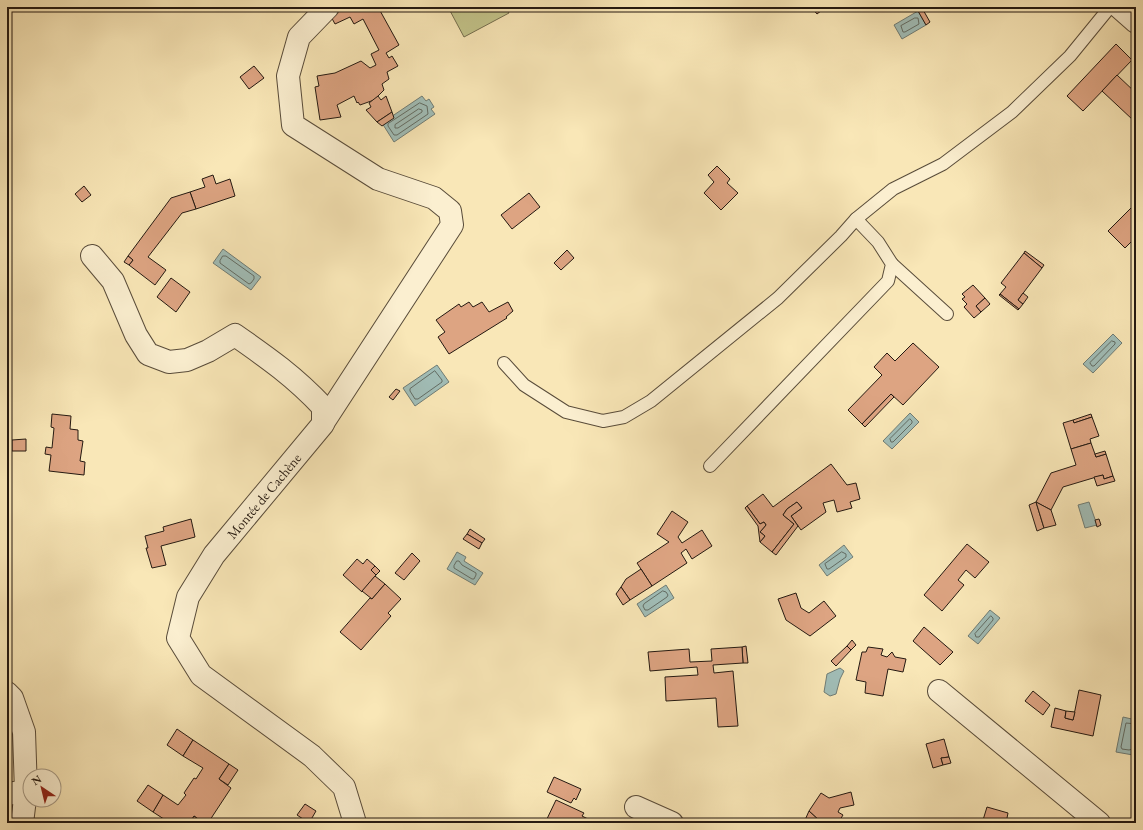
<svg xmlns="http://www.w3.org/2000/svg" width="1143" height="830" viewBox="0 0 1143 830" font-family="'EB Garamond',serif">
  <rect width="100%" height="100%" fill="#f9e7b7"/>
  <filter id="stains"><feTurbulence type="fractalNoise" baseFrequency=".005" numOctaves="4"/><feColorMatrix values="0 0 0 0 .2 0 0 0 0 .09 0 0 0 0 .02 0 0 0 .5 -.17"/></filter>
  <radialGradient id="worn" r=".72"><stop offset=".6" stop-color="#630" stop-opacity="0"/><stop offset="1" stop-color="#630" stop-opacity=".3"/></radialGradient>
  <path fill="#c3c48a" stroke="#746e4e" d="M448,7H506L509,13L464,37Z"/>
  <g fill="#a1beb8" stroke="#6f7c75">
    <path d="M918,11L926,25L902,39L894,25Z"/>
    <path d="M422,96L426,101L429,99L434,107L431,109L435,114L394,142L382,123Z"/>
    <path d="M223,249L261,277L251,290L213,263Z"/>
    <path d="M1113,334L1122,343L1093,373L1083,364Z"/>
    <path d="M437,365L449,382L415,406L403,388Z"/>
    <path d="M910,413L919,422L892,449L883,441Z"/>
    <path d="M1089,502L1097,525L1085,528L1078,505Z"/>
    <path d="M844,545L853,557L827,576L819,565Z"/>
    <path d="M457,552L466,557L464,561L483,573L475,585L447,569Z"/>
    <path d="M666,585L674,598L645,617L637,604Z"/>
    <path d="M990,610L1000,618L978,644L968,636Z"/>
    <path d="M840,668L844,671L840,679L836,694L830,696L824,692L827,674Z"/>
    <path d="M1123,717L1136,720V743L1133,755L1116,752Z"/>
  </g>
  <g fill="none" stroke-linecap="round" stroke-linejoin="round">
    <g stroke="#626c64" stroke-width="1">
      <path d="M915,18H918L919,24L905,32H903L901,26Z"/>
      <path d="M420,103L427,106L428,114L397,135H394L388,126V124Z"/>
      <path d="M419,109L422,110V112L398,128H395V125Z"/>
      <path d="M223,256H226L254,276V279L251,283L249,284L220,263V261Z"/>
      <path d="M1112,341L1115,342V344L1094,366H1092L1090,363Z"/>
      <path d="M435,371L442,380V382L418,399H415L410,391V389Z"/>
      <path d="M910,419L912,421V423L893,442H891L890,439Z"/>
      <path d="M842,552L846,554V557L829,569H827L825,564Z"/>
      <path d="M457,561H459L462,565L476,573V575L474,579H472L454,568V566Z"/>
      <path d="M663,591L666,592L668,595L667,597L648,610H645L643,606L644,604Z"/>
      <path d="M991,616L993,618V620L979,637H976L975,634Z"/>
      <path d="M1136,724L1126,723L1121,747L1122,749L1129,750L1136,748"/>
    </g>
  </g>
  <g fill="#dda482" stroke="#241911">
    <path d="M337,7H364L365,10L370,7H378L399,45L386,53L389,58L392,56L398,66L387,72L389,79L382,84L384,90L374,100L360,105L358,102L357,103L354,96L337,105L341,117L320,120L315,87L319,86L317,76L335,73L361,61L370,68L376,65L371,54L379,50L363,19L354,24L350,17L335,24L328,11Z"/>
    <path d="M811,7H826L817,14Z"/>
    <path d="M922,8L930,22L926,25L918,11Z"/>
    <path d="M1116,44L1132,60L1083,111L1067,96Z"/>
    <path d="M254,66L264,78L249,89L240,77Z"/>
    <path d="M1117,75L1136,93V117L1133,120L1102,91Z"/>
    <path d="M378,96L381,100L386,96L392,112L377,122L366,110L371,107L369,103Z"/>
    <path d="M392,112L394,118L382,126L377,122Z"/>
    <path d="M717,166L730,179L727,183L738,193L721,210L704,193L714,182L708,175Z"/>
    <path d="M213,175L216,184L230,179L235,196L196,209L190,192L205,187L202,179Z"/>
    <path d="M84,186L91,195L82,202L75,194Z"/>
    <path d="M190,192L196,209L182,213L148,257L166,270L155,285L129,265L133,260L128,256L171,198Z"/>
    <path d="M529,193L540,207L512,229L501,215Z"/>
    <path d="M1136,203V237L1125,248L1108,231Z"/>
    <path d="M567,250L574,258L561,270L554,263Z"/>
    <path d="M1025,251L1044,265L1042,268L1024,253Z"/>
    <path d="M1024,253L1042,268L1018,300L1023,304L1019,309L1000,294L1006,287L1001,283Z"/>
    <path d="M128,256L133,260L129,265L124,262Z"/>
    <path d="M171,278L190,292L176,312L157,297Z"/>
    <path d="M973,285L985,298L976,306L981,312L974,318L964,307L967,304L962,299L965,297L962,294Z"/>
    <path d="M1023,293L1028,297L1023,304L1018,300Z"/>
    <path d="M1000,294L1019,309L1018,310L999,295Z"/>
    <path d="M985,298L990,304L981,312L976,306Z"/>
    <path d="M469,302L473,307L482,302L489,312L508,302L513,311L506,317L507,318L449,354L438,337L445,332L436,320L459,304L461,307Z"/>
    <path d="M913,343L939,367L903,405L891,394L862,424L848,410L882,375L874,367L887,353L895,361Z"/>
    <path d="M396,389L400,391L393,400L389,397Z"/>
    <path d="M891,394L894,397L865,427L862,424Z"/>
    <path d="M52,414L71,416L70,429L78,430V440L83,441L80,461L85,462L84,475L49,471L51,455L45,454L46,447L52,448L54,428L51,427Z"/>
    <path d="M1091,414L1092,417L1074,423L1073,420Z"/>
    <path d="M1092,417L1099,436L1090,439L1091,443L1071,449L1063,423L1073,420L1074,423Z"/>
    <path d="M26,439V451H12V440Z"/>
    <path d="M1091,443L1096,457L1106,454L1113,476L1104,479L1103,475L1063,487L1051,510L1036,502L1051,473L1076,465L1071,449Z"/>
    <path d="M1105,451L1106,454L1096,457L1095,454Z"/>
    <path d="M831,464L847,485L856,483L860,499L850,502L852,508L837,512L834,500L823,503L826,512L801,530L791,516L802,508L797,502L787,509L783,515L794,524L772,552L760,542L765,536L760,532L766,525L764,522L760,524L747,506L763,494L773,507Z"/>
    <path d="M1103,475L1104,479L1113,476L1115,481L1097,486L1094,477Z"/>
    <path d="M797,502L802,508L791,516L798,526L776,555L772,552L794,524L783,515L787,509Z"/>
    <path d="M1036,502L1044,528L1037,531L1029,505Z"/>
    <path d="M1036,502L1051,510L1056,525L1044,528Z"/>
    <path d="M747,506L760,524L764,522L766,525L760,532L765,536L760,542L758,526L745,508Z"/>
    <path d="M672,511L688,522L678,537L682,543L702,530L712,546L692,559L686,549L681,553L687,563L652,586L637,563L669,542L657,534Z"/>
    <path d="M191,519L195,537L161,546L166,565L152,568L146,548H148L145,536L164,531L163,527Z"/>
    <path d="M1099,519L1101,525L1097,527L1095,520Z"/>
    <path d="M470,529L485,539L482,543L467,534Z"/>
    <path d="M467,534L482,543L479,549L463,539Z"/>
    <path d="M967,544L989,562L975,578L966,570L958,580L964,585L942,611L924,595Z"/>
    <path d="M412,553L420,561L404,580L395,573Z"/>
    <path d="M357,559L363,564L367,559L375,566L371,570L376,575L362,592L343,575Z"/>
    <path d="M375,566L380,571L376,575L371,570Z"/>
    <path d="M641,569L652,586L630,600L621,587L626,579Z"/>
    <path d="M375,576L385,584L372,599L362,591Z"/>
    <path d="M385,584L401,599L388,613L391,616L361,650L340,632L370,598L372,599Z"/>
    <path d="M621,587L630,600L623,605L616,594Z"/>
    <path d="M796,593L801,608L809,613L824,601L836,616L810,636L786,620L778,599Z"/>
    <path d="M924,627L953,652L940,665L913,641Z"/>
    <path d="M852,640L856,645L851,650L847,646Z"/>
    <path d="M746,646L748,663H743L742,647Z"/>
    <path d="M847,646L851,650L836,666L831,661Z"/>
    <path d="M742,647L743,663L713,665L714,673L733,671L738,726L718,727L716,698L666,701L665,677L698,675L697,667L650,671L648,652L689,649L690,662L712,661L711,649Z"/>
    <path d="M868,647L883,649L881,655L887,657L892,652L895,657L906,659L903,672L888,669L883,696L865,693L866,682L856,680L862,652H866Z"/>
    <path d="M1079,690L1101,695L1093,736L1051,727L1055,708L1066,711L1065,718L1073,720Z"/>
    <path d="M1033,691L1050,705L1043,715L1025,701Z"/>
    <path d="M1066,711L1075,712L1073,720L1065,718Z"/>
    <path d="M177,729L193,740L183,756L167,745Z"/>
    <path d="M944,739L949,757L941,758L943,765L933,768L926,744Z"/>
    <path d="M193,740L229,764L219,779L231,788L208,823H204L194,816L190,823H170L153,812L163,795L178,805L186,795L184,793L194,778L196,779L203,768L183,756Z"/>
    <path d="M949,757L951,763L943,765L941,758Z"/>
    <path d="M229,764L238,770L228,785L219,779Z"/>
    <path d="M554,777L581,789L576,800L574,798L571,803L547,792Z"/>
    <path d="M148,785L163,795L153,812L137,801Z"/>
    <path d="M851,792L854,805L840,808L838,812L843,815L838,823H822L809,811L821,793L829,798Z"/>
    <path d="M556,800L584,813L582,816L596,823H563L556,820L554,823H545Z"/>
    <path d="M305,804L316,811L309,823L297,815Z"/>
    <path d="M987,807L1008,813L1006,823H994L983,820Z"/>
    <path d="M809,811L822,823H810L805,820Z"/>
    <path d="M194,816L198,819L195,823H190Z"/>
  </g>
  <g fill="none" stroke-linecap="round" stroke-linejoin="round">
    <defs>
      <g id="service">
        <path d="M892,264L947,314"/>
        <path d="M504,363L524,385L566,412L603,421L624,417L651,401L778,298L841,236L856,219"/>
        <path d="M710,466L888,281L892,264L878,242L856,219L893,189L943,164L1012,112L1070,56L1110,7"/>
      </g>
      <g id="minor">
        <path d="M1119,7L1136,22"/>
        <path d="M92,256L113,281L136,335L148,354L169,362L187,360L208,351L235,335C268,358 295,377 323,407V424L214,555L188,597L178,638L201,675L312,756L344,787L355,823"/>
        <path d="M323,423L452,225L450,211L434,198L378,179L293,125L288,76L299,37L328,7"/>
        <path d="M939,691L1099,823"/>
        <path d="M7,693L12,698L24,732L26,791"/>
        <path d="M7,794L26,791L22,823"/>
        <path d="M636,807L672,823"/>
      </g>
    </defs>
    <use href="#service" stroke="#594c3a" stroke-width="14"/>
    <use href="#minor" stroke="#594c3a" stroke-width="24"/>
    <use href="#service" stroke="#fbefd0" stroke-width="12"/>
    <use href="#minor" stroke="#fbefd0" stroke-width="22"/>
  </g>
  <g text-anchor="middle" stroke-width="4" stroke-linejoin="round" paint-order="stroke">
    <g font-size="14" fill="#241911" stroke="#fbefd0">
      <text transform="translate(264 496) rotate(-50)" y="5">Montée de Cachène</text>
    </g>
  </g>
  <rect width="1143" height="830" fill="none" stroke="#f9e7b7" stroke-width="24"/>
  <rect x="8" y="8" width="1127" height="814" fill="none" stroke="#241911" stroke-width="2"/>
  <rect x="12" y="12" width="1119" height="806" fill="none" stroke="#241911"/>
  <g transform="translate(42 788) rotate(325)"><circle r="19" fill="#fbefd0" stroke="#a59984"/>
  <path d="M0-3L7 15L0 10L-7 15Z" fill="#8f2418"/>
  <text y="-6" font-size="11" font-weight="bold" text-anchor="middle" fill="#241911">N</text>
  </g>
  <rect width="100%" height="100%" filter="url(#stains)"/>
  <rect width="100%" height="100%" fill="url(#worn)"/>
</svg>
